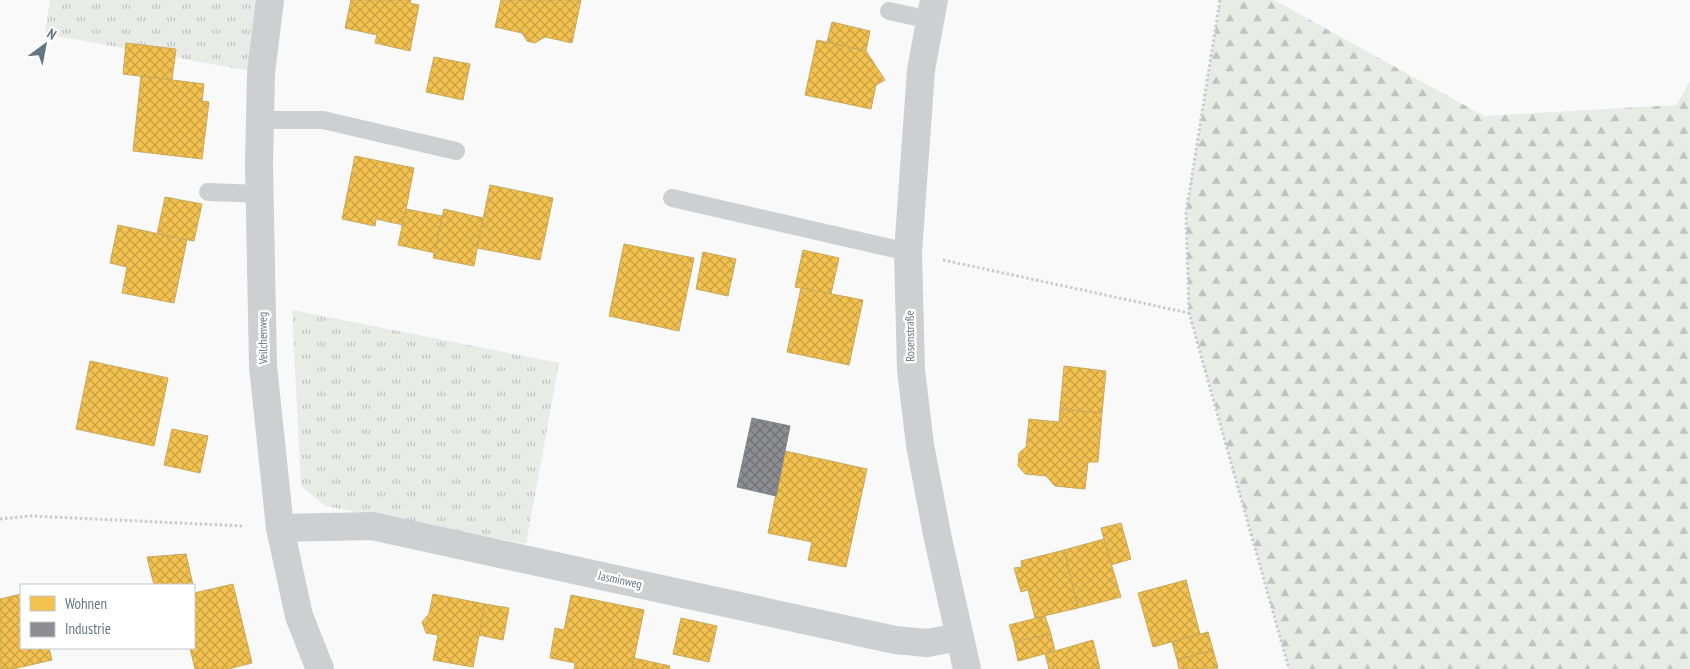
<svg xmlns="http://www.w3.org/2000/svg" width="1690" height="669" viewBox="0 0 1690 669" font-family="'PT Sans Narrow',sans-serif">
  <defs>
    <pattern id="grass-tufts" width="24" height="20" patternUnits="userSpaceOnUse" patternTransform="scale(1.25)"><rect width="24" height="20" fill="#e8ebe6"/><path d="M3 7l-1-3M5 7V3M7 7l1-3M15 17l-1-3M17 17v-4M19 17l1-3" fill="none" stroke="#c0c3c0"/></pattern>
    <pattern id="forest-firs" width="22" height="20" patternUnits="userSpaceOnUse" patternTransform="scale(1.25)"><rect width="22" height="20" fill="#e8ebe6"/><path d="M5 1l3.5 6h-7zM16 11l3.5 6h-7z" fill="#c0c3c0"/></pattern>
    <pattern id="homes-cross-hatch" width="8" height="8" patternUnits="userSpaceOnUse" patternTransform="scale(1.25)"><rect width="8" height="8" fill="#f2c14e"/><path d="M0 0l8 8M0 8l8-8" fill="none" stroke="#c8a146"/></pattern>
    <pattern id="industry-cross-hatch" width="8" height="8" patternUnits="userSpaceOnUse" patternTransform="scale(1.25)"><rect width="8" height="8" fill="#8d8d92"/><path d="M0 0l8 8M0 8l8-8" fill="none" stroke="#717277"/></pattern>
  </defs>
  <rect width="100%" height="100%" fill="#f9f9f9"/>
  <g fill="url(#grass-tufts)">
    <path d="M50,0H270L261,73L45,34Z"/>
    <path d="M292,310L559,363L526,544L325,506L301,486Z"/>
  </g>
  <path fill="url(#forest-firs)" d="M1220,0H1274L1484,116L1676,105L1690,81V669H1289L1189,313L1186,213Z"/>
  <g fill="url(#homes-cross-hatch)" stroke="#c8aa5e">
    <path d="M351,0H411L410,3L419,5L410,51L375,43L377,35L345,28Z"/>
    <path d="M501,0H581L572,43L545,37L535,43L527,41L522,33L495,27Z"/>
    <path d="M832,22L870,31L866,51L827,42Z"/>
    <path d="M817,40L866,51L885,80L876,85L871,109L805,95Z"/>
    <path d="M126,43L176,49L172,80L123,74Z"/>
    <path d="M434,57L470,64L463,100L426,92Z"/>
    <path d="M141,76L204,84L202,101L209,102L202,159L133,151Z"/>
    <path d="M355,156L414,168L403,225L376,219L375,226L342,219Z"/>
    <path d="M490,185L553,198L540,260L477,248Z"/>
    <path d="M165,197L202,204L194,241L157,234Z"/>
    <path d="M406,209L442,216L435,253L398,245Z"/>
    <path d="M444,209L483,218L474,266L433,258Z"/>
    <path d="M118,225L187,240L174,303L122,293L127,267L110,263Z"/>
    <path d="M624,244L694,258L679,331L609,316Z"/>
    <path d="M803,250L839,258L831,294L795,287Z"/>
    <path d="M703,252L736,259L728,296L696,289Z"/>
    <path d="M801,288L863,300L849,365L787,352Z"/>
    <path d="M90,361L168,378L154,446L76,429Z"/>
    <path d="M1064,366L1106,371L1102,413L1060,409Z"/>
    <path d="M1060,409L1102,413L1098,462H1088L1085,489L1055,486L1046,476L1025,474L1018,466L1019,453L1026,447L1029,419L1059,422Z"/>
    <path d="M172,429L208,436L200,473L164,465Z"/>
    <path d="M785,451L867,469L846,567L808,560L812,542L768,533Z"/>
    <path d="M1121,523L1131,559L1111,565L1101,528Z"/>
    <path d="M1104,539L1121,597L1078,608L1064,550Z"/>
    <path d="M1064,550L1078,608L1035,618L1028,590L1021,592L1014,568L1022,567L1021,561Z"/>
    <path d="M186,554L193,585H154L147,557Z"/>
    <path d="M1186,580L1200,634L1153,647L1138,593Z"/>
    <path d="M233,584L252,663L228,669H195L190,648H194V593Z"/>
    <path d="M21,594V648H49L52,660L13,669H0V599Z"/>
    <path d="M433,594L485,604L473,667L433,660L438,635L426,633L422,622L429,614Z"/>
    <path d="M571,595L644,610L632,669H574L575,663L550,658L555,628L564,630Z"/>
    <path d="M485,604L509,608L503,640L479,635Z"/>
    <path d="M1045,616L1051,634L1014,642L1009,625Z"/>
    <path d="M681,618L717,626L709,662L673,654Z"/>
    <path d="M1208,632L1213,650L1177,660L1172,642Z"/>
    <path d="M1051,634L1055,651L1018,661L1014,642Z"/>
    <path d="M1093,640L1100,669H1049L1045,654Z"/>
    <path d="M1213,650L1218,668L1179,669L1177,660Z"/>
    <path d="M634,658L670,666L669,669H632Z"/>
  </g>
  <path fill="url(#industry-cross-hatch)" stroke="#81868e" d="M752,418L790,426L776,496L737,487Z"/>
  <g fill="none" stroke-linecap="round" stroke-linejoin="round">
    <g stroke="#cbcccd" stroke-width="3" stroke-dasharray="2.5 2.5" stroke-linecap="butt">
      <path d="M1220,0L1186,213L1189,313L1289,669"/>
      <path d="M943,260L1189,313"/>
      <path d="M0,519L31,516L244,526"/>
    </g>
    <g stroke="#cecfd0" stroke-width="18">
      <path d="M889,11L930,20"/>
      <path d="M260,120H323L456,151"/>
      <path d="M208,192L260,194"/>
      <path d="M672,198L908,252"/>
    </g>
    <g stroke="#cecfd0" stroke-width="28">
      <path d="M270,0L261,73L259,164L263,366L280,528L299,616L320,669"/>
      <path d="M934,0L921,70L908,252L911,370L920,445L938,539L967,669"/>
      <path d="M280,528L372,526L895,640L927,643L959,637"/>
    </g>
  </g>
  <g text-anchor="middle" stroke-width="5" stroke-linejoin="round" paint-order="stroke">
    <g font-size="12" fill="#657683" stroke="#fff">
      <text transform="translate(910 336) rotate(-91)" y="4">Rosenstraße</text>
      <text transform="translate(263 338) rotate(-91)" y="4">Veilchenweg</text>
      <text transform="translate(620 580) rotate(12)" y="4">Jasminweg</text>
    </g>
  </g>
  <rect x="20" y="584" width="175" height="65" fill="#ffffff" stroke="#c1c8cd"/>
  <rect x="30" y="596" width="25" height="15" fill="#f2c14e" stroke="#c1c8cd"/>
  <text x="65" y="609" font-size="15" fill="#657683">Wohnen</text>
  <rect x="30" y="622" width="25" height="15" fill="#8d8d92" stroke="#c1c8cd"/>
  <text x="65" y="634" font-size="15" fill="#657683">Industrie</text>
  <g transform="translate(45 45) rotate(32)" stroke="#ffffff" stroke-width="4" paint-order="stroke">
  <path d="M0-4L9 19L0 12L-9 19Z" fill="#657683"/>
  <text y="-8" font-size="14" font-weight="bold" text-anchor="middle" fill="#657683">N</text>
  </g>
</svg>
